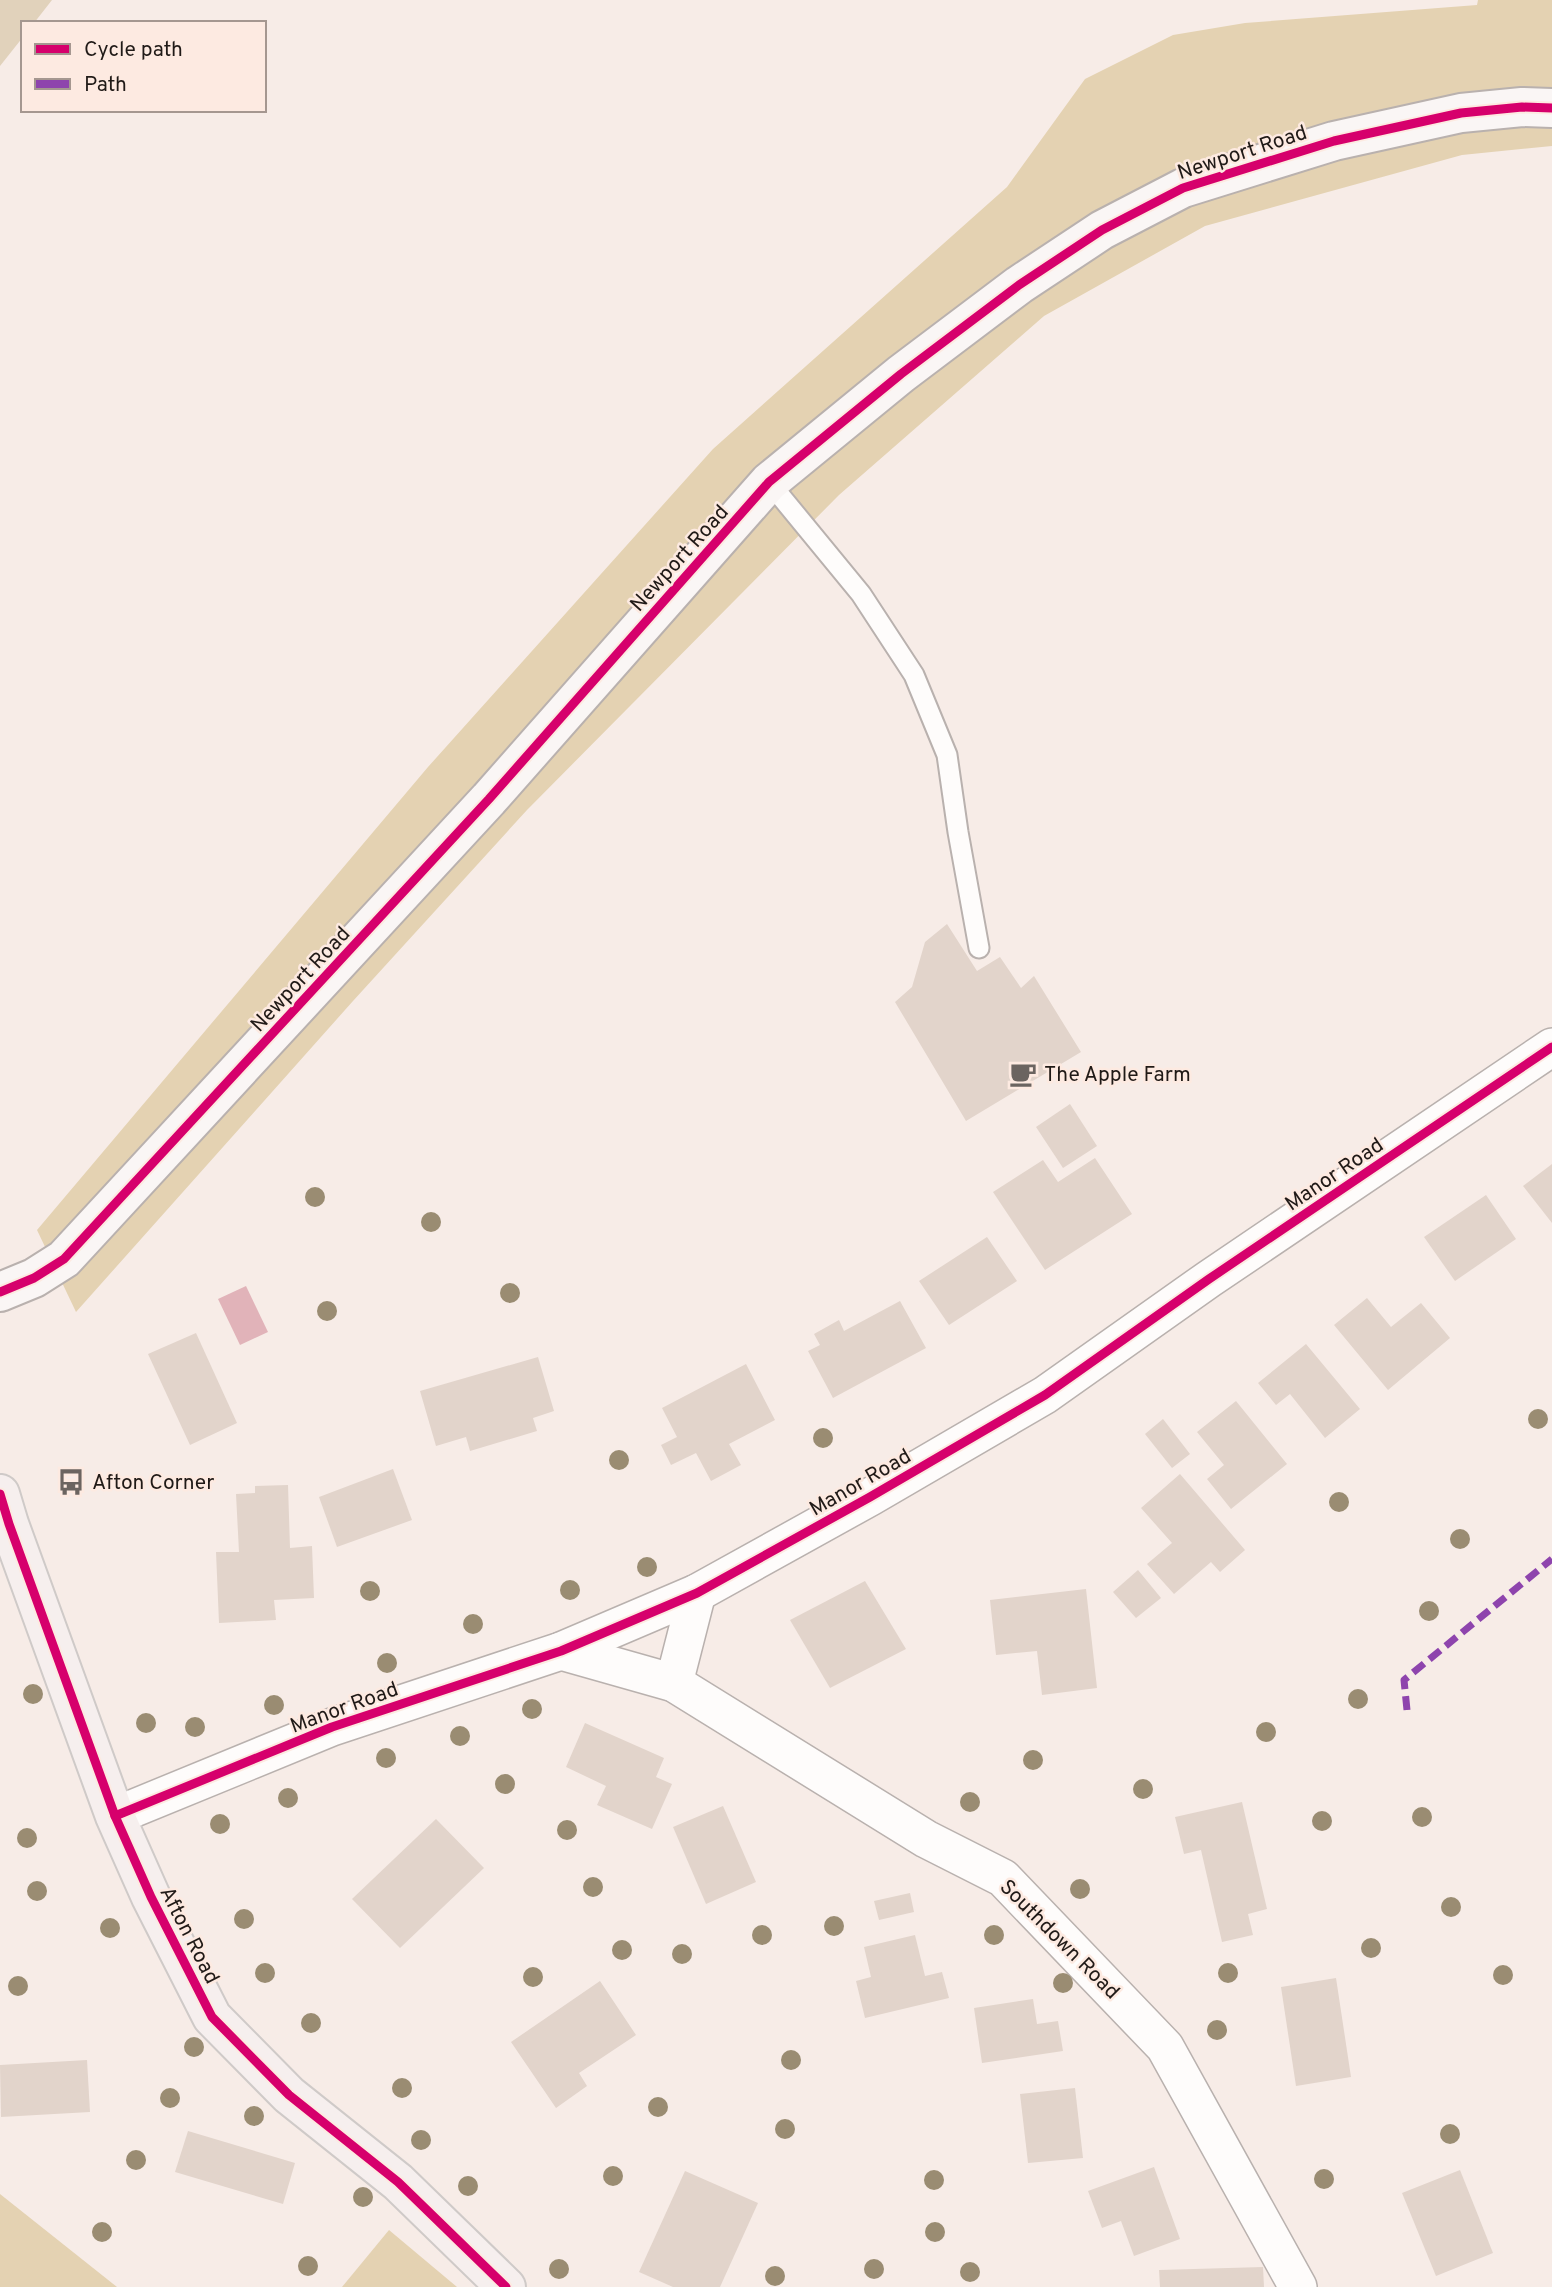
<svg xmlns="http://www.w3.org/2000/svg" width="1552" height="2287" viewBox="0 0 1552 2287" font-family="Overpass,sans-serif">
  <rect width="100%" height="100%" fill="#f7ece7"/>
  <path fill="#e1d2bb" d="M0,0H52L34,23H23V37L0,66Z"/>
  <g fill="#e4d2b2">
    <path d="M1478,0H1552V146L1462,155L1205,226L1044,316L839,495L527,810L353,1001L76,1312L37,1230L428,767L713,449L1007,187L1085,79L1173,35L1245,23L1477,5Z"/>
    <path d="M0,2194L117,2287H0Z"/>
    <path d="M389,2230L457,2287H342Z"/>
  </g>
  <path fill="#e1b3b9" d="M246,1286L268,1332L240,1345L218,1299Z"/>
  <g fill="#e2d4cb">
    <path d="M947,924L977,971L1000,957L1021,988L1034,976L1081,1052L966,1121L895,1002L912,987L925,942Z"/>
    <path d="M1070,1104L1097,1146L1063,1168L1036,1127Z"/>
    <path d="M1095,1158L1132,1214L1045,1270L993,1192L1043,1160L1058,1182Z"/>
    <path d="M1552,1164V1223L1523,1186Z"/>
    <path d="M1486,1195L1516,1239L1455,1281L1424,1237Z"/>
    <path d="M987,1237L1017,1281L949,1325L919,1281Z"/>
    <path d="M1367,1298L1391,1327L1421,1303L1450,1338L1388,1390L1334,1325Z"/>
    <path d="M900,1301L926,1348L833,1398L808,1351L820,1345L814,1334L839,1320L844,1331Z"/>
    <path d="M196,1333L237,1423L190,1445L148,1354Z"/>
    <path d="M1306,1344L1360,1409L1325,1438L1290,1394L1276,1405L1258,1383Z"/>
    <path d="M538,1357L554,1411L533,1418L537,1431L470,1451L466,1437L436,1446L420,1391Z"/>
    <path d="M746,1364L775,1420L729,1444L741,1465L711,1481L696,1453L671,1465L661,1445L677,1437L662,1408Z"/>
    <path d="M1236,1401L1287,1464L1231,1509L1207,1479L1224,1465L1197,1432Z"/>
    <path d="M1163,1419L1190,1454L1172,1468L1145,1434Z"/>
    <path d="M393,1469L412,1520L337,1547L319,1497Z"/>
    <path d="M1180,1474L1245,1550L1220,1572L1211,1562L1174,1594L1147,1564L1172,1543L1141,1508Z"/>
    <path d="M288,1485L290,1548L312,1546L314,1598L274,1600L276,1620L219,1623L216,1552H239L236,1494L255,1493V1486Z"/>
    <path d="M1138,1570L1161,1598L1136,1618L1113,1592Z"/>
    <path d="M865,1581L906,1649L830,1688L790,1620Z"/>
    <path d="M1086,1589L1097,1688L1042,1695L1037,1651L996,1655L990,1600Z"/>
    <path d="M585,1723L664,1758L656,1777L672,1784L652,1829L597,1805L606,1786L566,1767Z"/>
    <path d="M1242,1802L1267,1909L1248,1914L1253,1935L1222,1942L1201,1850L1184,1854L1175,1817Z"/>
    <path d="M723,1806L756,1882L706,1904L673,1827Z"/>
    <path d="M436,1819L484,1868L400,1948L352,1899Z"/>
    <path d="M910,1893L914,1912L879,1920L874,1901Z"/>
    <path d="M915,1935L925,1976L942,1972L949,1998L865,2018L856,1981L871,1977L864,1947Z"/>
    <path d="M1336,1978L1351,2077L1296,2086L1281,1987Z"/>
    <path d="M600,1981L636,2035L579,2073L587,2086L556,2108L511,2042Z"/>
    <path d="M1033,1999L1037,2024L1058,2021L1063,2051L982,2063L974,2008Z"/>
    <path d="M87,2060L90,2112L1,2117L0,2065Z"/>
    <path d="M1075,2088L1083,2158L1028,2163L1020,2094Z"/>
    <path d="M188,2131L295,2163L283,2204L175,2172Z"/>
    <path d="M1154,2167L1180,2239L1134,2256L1121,2221L1102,2228L1088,2191Z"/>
    <path d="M1460,2170L1493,2253L1436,2276L1402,2193Z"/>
    <path d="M685,2171L758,2203L720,2287H673L639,2272Z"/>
    <path d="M1263,2267L1264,2287H1160L1159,2270Z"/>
  </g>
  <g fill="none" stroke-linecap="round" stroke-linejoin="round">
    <defs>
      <path id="service" d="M769,482L861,594L914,675L947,755L958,832L979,948"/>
      <g id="minor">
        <path d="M561,1651L674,1683L926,1839L1003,1878L1165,2047L1298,2287"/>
        <path d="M674,1683L697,1593"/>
        <path d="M115,1816L332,1727L561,1651L697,1593L870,1497L1045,1395L1209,1279L1552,1047"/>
      </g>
      <path id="secondary" d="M0,1292L34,1278L64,1259L489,799L769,482L901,374L1019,285L1102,230L1183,188L1334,141L1461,113L1522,107L1552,108"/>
      <path id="primary" d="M0,1494L9,1524L115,1816L151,1897L212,2017L289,2095L398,2182L506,2287"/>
    </defs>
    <use href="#service" stroke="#b9b1ae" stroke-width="23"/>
    <use href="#minor" stroke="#b9b1ae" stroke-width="40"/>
    <use href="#secondary" stroke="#b9b1ae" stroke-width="42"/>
    <use href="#primary" stroke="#cfcac8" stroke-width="42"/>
    <use href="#service" stroke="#fefcfb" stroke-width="19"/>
    <use href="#minor" stroke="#fefcfb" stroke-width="37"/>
    <use href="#secondary" stroke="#faf6f5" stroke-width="38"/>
    <use href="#primary" stroke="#f6efee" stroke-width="38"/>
    <path stroke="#8e44ad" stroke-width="7" stroke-dasharray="14 7" stroke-linecap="butt" d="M1407,1710L1404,1680L1552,1559"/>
    <defs>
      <g id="cycleway">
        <path d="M0,1292L34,1278L64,1259L489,799L769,482L901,374L1019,285L1102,230L1183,188L1334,141L1461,113L1522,107L1552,108"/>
        <path d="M0,1494L9,1524L115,1816L151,1897L212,2017L289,2095L398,2182L506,2287"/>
        <path d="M115,1816L332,1727L561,1651L697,1593L870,1497L1045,1395L1209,1279L1552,1047"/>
      </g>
    </defs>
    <use href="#cycleway" stroke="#fdeae1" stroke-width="13"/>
    <use href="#cycleway" stroke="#d6006c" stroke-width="9"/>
  </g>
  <g fill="#9a8c72">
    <circle cx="315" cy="1197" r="10"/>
    <circle cx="431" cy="1222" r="10"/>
    <circle cx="510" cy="1293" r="10"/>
    <circle cx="327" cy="1311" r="10"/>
    <circle cx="1538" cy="1419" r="10"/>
    <circle cx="823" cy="1438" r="10"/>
    <circle cx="619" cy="1460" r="10"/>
    <circle cx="1339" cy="1502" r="10"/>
    <circle cx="1460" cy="1539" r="10"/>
    <circle cx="647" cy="1567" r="10"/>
    <circle cx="570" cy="1590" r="10"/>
    <circle cx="370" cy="1591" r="10"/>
    <circle cx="1429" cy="1611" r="10"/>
    <circle cx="473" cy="1624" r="10"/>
    <circle cx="387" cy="1663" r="10"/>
    <circle cx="33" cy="1694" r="10"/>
    <circle cx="1358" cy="1699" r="10"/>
    <circle cx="274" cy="1705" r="10"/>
    <circle cx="532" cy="1709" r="10"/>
    <circle cx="146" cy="1723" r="10"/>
    <circle cx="195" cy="1727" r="10"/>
    <circle cx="1266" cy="1732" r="10"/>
    <circle cx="460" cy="1736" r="10"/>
    <circle cx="386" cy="1758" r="10"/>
    <circle cx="1033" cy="1760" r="10"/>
    <circle cx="505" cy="1784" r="10"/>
    <circle cx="1143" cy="1789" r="10"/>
    <circle cx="288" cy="1798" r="10"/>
    <circle cx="970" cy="1802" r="10"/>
    <circle cx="1422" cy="1817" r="10"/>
    <circle cx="1322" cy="1821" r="10"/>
    <circle cx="220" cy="1824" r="10"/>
    <circle cx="567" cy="1830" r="10"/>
    <circle cx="27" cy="1838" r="10"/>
    <circle cx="593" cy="1887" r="10"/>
    <circle cx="1080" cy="1889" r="10"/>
    <circle cx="37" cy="1891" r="10"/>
    <circle cx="1451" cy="1907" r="10"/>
    <circle cx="244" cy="1919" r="10"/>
    <circle cx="834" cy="1926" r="10"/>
    <circle cx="110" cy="1928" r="10"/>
    <circle cx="762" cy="1935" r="10"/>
    <circle cx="994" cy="1935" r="10"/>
    <circle cx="1371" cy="1948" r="10"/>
    <circle cx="622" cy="1950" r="10"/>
    <circle cx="682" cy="1954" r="10"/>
    <circle cx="265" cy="1973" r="10"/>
    <circle cx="1228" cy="1973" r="10"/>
    <circle cx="1503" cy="1975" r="10"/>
    <circle cx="533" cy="1977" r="10"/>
    <circle cx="1063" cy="1983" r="10"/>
    <circle cx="18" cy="1986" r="10"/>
    <circle cx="311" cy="2023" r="10"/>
    <circle cx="1217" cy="2030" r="10"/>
    <circle cx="194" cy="2047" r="10"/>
    <circle cx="791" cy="2060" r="10"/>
    <circle cx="402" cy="2088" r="10"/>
    <circle cx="170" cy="2098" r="10"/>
    <circle cx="658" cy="2107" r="10"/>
    <circle cx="254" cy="2116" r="10"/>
    <circle cx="785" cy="2129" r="10"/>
    <circle cx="1450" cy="2134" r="10"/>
    <circle cx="421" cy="2140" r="10"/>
    <circle cx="136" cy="2160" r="10"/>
    <circle cx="613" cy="2176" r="10"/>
    <circle cx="1324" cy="2179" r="10"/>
    <circle cx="934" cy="2180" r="10"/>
    <circle cx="468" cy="2186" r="10"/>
    <circle cx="363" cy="2197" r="10"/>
    <circle cx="102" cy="2232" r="10"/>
    <circle cx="935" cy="2232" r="10"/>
    <circle cx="308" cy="2266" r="10"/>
    <circle cx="559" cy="2269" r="10"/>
    <circle cx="874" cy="2269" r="10"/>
    <circle cx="970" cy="2272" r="10"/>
    <circle cx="775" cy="2276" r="10"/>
  </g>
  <defs>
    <symbol id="cafe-bare" viewBox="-9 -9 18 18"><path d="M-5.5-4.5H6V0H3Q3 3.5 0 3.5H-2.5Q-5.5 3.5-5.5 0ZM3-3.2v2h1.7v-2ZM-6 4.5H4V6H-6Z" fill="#6b6460" stroke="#fdeae1" stroke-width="2.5" paint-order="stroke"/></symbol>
    <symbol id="bus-bare" viewBox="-9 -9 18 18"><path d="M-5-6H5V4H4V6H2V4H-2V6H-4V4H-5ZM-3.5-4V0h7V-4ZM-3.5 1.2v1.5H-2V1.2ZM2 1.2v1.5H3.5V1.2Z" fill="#6b6460" stroke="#fdeae1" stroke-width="2.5" paint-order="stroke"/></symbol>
  </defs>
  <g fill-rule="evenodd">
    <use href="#cafe-bare" x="1004" y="1055" width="38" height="38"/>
    <use href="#bus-bare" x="52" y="1463" width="38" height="38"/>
  </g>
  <g text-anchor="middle" stroke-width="5" stroke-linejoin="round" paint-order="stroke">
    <g font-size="21" fill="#201a17" stroke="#fdeae1">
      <text transform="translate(1242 152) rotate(-18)" y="7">Newport Road</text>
      <text transform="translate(679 558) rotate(-48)" y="7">Newport Road</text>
      <text transform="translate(300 979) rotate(-47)" y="7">Newport Road</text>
      <text transform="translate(1334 1174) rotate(-34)" y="7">Manor Road</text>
      <text transform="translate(860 1482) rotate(-30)" y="7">Manor Road</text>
      <text transform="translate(344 1707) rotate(-20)" y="7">Manor Road</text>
      <text transform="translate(190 1935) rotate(63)" y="7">Afton Road</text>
      <text transform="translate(1060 1939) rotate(45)" y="7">Southdown Road</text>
    </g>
    <g font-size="21" fill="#201a17" stroke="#fdeae1" text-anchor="start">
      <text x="1044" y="1081">The Apple Farm</text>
      <text x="92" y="1489">Afton Corner</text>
    </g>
  </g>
  <rect x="21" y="21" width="245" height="91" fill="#fdeae1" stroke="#a59790" stroke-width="2"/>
  <rect x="35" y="44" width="35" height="10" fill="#d6006c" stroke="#a59790" stroke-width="2"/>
  <text x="84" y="56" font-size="21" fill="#201a17">Cycle path</text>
  <rect x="35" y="79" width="35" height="10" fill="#8e44ad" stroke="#a59790" stroke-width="2"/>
  <text x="84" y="91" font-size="21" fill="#201a17">Path</text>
</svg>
